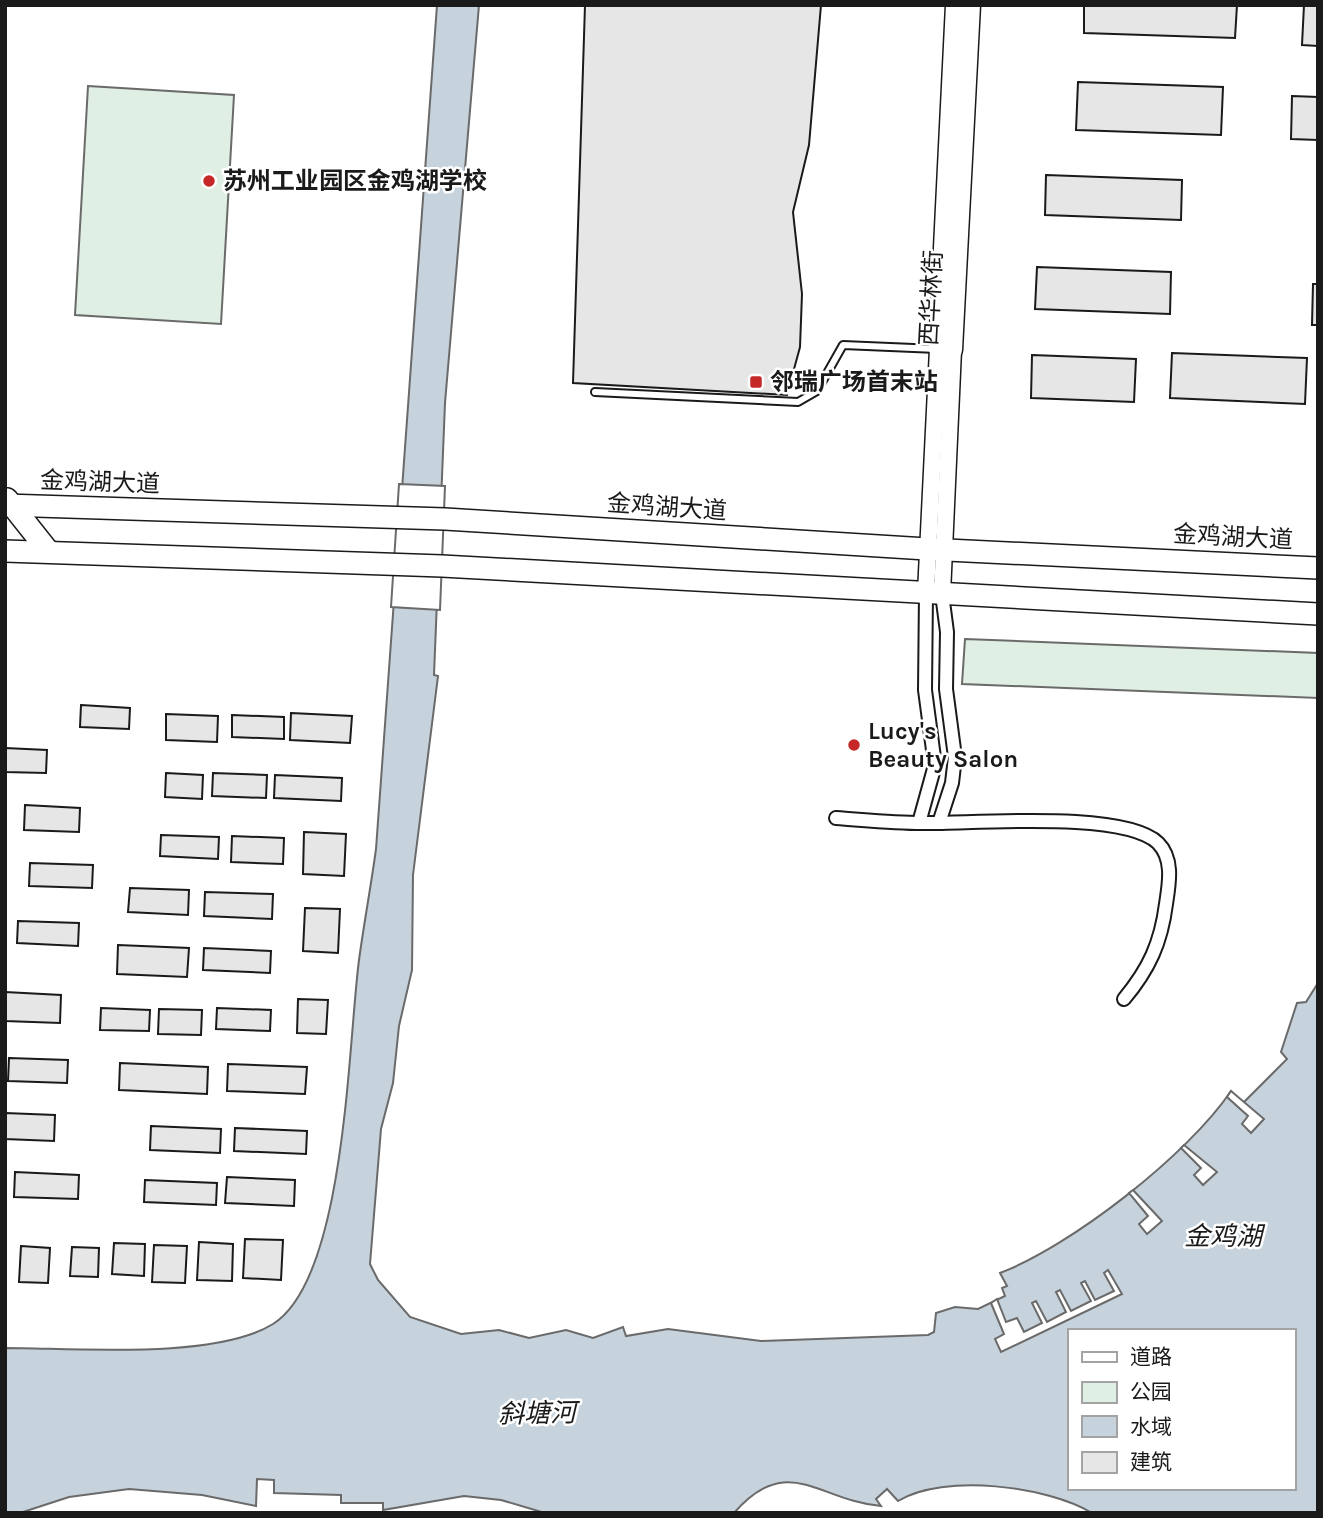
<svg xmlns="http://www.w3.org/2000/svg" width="1323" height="1518" viewBox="0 0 1323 1518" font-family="Karla,'Noto Sans SC',sans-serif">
  <rect width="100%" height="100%" fill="#fff"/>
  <g fill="#e0efe3" stroke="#6a6a6a" stroke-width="2">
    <path d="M88,86L234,95L221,324L75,315Z"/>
    <path d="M965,639L1318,653V698L962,684Z"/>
  </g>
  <path fill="#c6d2dc" stroke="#6a6a6a" stroke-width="2" fill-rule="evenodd" d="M437,5H479L445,403L434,675L438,676L413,875L412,970L399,1026L393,1083L381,1129L370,1264L378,1280L410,1317L461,1334L499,1330L529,1338L566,1330L593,1338L623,1327L626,1336L668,1329L761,1341L928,1335L934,1332L936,1313L955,1307L978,1309L1005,1296L1002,1288L1007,1286L1000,1273C1071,1246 1188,1155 1231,1091L1243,1103L1287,1059L1281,1052L1297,1003L1306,1002L1318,983V1513H1092C1047,1486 944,1473 898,1501L887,1489L876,1499L881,1506C819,1501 788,1451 734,1513H545L501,1500L464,1496L383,1510V1503H341V1495L274,1493V1480L257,1479L256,1506L202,1495L129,1489L69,1497L20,1513H5V1348C75,1348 215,1360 273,1324C346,1278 348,1043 359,960C364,923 371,886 376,849ZM1069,1331H1293V1488H1069Z"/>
  <g fill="#fff" stroke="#6a6a6a" stroke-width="2">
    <path d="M399,484L445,486L440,610L391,607Z"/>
    <path d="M1231,1091L1264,1119L1251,1133L1242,1124L1248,1116L1227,1097Z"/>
    <path d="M1184,1145L1217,1172L1203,1185L1194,1175L1201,1168L1181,1148Z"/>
    <path d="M1133,1190L1162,1221L1147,1234L1139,1224L1148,1216L1129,1193Z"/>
    <path d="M1108,1270L1122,1294L1001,1352L995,1339L1004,1334L991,1303L997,1299L1006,1322L1017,1318L1024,1332L1042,1323L1032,1303L1036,1301L1047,1322L1066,1312L1056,1292L1060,1290L1071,1311L1091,1301L1081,1283L1085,1281L1095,1300L1114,1291L1104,1273Z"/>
  </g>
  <g fill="#e6e6e6" stroke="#1a1a1a" stroke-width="2">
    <path d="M585,5H821L809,145L793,212L802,294L800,347L787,395L573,383Z"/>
    <path d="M1084,5H1237L1235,38L1084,33Z"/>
    <path d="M1304,5H1318V46L1302,45Z"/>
    <path d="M1078,82L1223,87L1221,135L1076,130Z"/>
    <path d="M1292,96L1318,97V140L1291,139Z"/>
    <path d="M1046,175L1182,180L1181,220L1045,215Z"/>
    <path d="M1037,267L1171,272L1170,314L1035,309Z"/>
    <path d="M1313,284H1318V325H1312Z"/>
    <path d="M1172,353L1307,358L1305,404L1170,398Z"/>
    <path d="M1032,355L1136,359L1134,402L1031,398Z"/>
    <path d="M81,705L130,708L129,729L80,727Z"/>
    <path d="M291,713L352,716L350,743L290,740Z"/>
    <path d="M166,714L218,716L217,742L166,740Z"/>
    <path d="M232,715L284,717V739L232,737Z"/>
    <path d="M5,748L47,750L46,773L5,772Z"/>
    <path d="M166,773L203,775L202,799L165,797Z"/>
    <path d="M213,773L267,775L266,798L212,796Z"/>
    <path d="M275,775L342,778L341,801L274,798Z"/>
    <path d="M25,805L80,808L79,832L24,830Z"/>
    <path d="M304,832L346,834L344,876L303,874Z"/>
    <path d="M161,835L219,837L218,859L160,856Z"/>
    <path d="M232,836L284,838L283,864L231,862Z"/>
    <path d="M30,863L93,865L92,888L29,886Z"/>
    <path d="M130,888L189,890L188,915L128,912Z"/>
    <path d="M205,892L273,894L272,919L204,916Z"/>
    <path d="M305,908L340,909L338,953L303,951Z"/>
    <path d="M18,921L79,923L78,946L17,943Z"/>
    <path d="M118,945L189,948L187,977L117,974Z"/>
    <path d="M204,948L271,951L270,973L203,970Z"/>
    <path d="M5,992L61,995L60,1023L5,1021Z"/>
    <path d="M298,999L328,1000L326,1034L297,1033Z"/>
    <path d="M101,1008L150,1010L149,1031L100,1030Z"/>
    <path d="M217,1008L271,1010L270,1031L216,1029Z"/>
    <path d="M159,1009L202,1010L201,1035L158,1034Z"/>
    <path d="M9,1058L68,1060L67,1083L8,1081Z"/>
    <path d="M120,1063L208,1067L207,1094L119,1090Z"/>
    <path d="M228,1064L307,1067L305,1094L227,1091Z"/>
    <path d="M5,1113L55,1115L54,1141L5,1139Z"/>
    <path d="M151,1126L221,1129L220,1153L150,1150Z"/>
    <path d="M235,1128L307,1131L306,1154L234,1151Z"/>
    <path d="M15,1172L79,1175L78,1199L14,1197Z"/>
    <path d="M227,1177L295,1180L294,1206L225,1203Z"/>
    <path d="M145,1180L217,1183L216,1205L144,1202Z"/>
    <path d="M245,1239L283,1240L281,1280L243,1278Z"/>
    <path d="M199,1242L233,1244L232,1281L197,1280Z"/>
    <path d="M114,1243L145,1244L144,1276L112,1274Z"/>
    <path d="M154,1245L187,1246L185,1283L152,1282Z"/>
    <path d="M21,1246L50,1248L48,1283L19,1282Z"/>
    <path d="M72,1247L99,1248L98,1277L70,1276Z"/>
  </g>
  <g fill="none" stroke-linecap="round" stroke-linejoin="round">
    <defs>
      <path id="service" d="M595,392L798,402L817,391L843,345L937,349"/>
      <g id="minor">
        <path d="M836,818C865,820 893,823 922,823C971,824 1123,810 1158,843C1174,859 1169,884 1166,904C1161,943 1149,969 1124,999"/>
        <path d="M919,823L935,765L925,690L926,593"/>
        <path d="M939,823L952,783L955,757L946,689L947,632L942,594"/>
      </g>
      <g id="tertiary">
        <path d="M926,593L938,349"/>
        <path d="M942,594L953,350"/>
      </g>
      <g id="secondary">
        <path d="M938,349L955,5"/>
        <path d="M953,350L971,5"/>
      </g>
      <g id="primary">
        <path d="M7,499L49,552"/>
        <path d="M5,505L445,519L927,549L1318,568"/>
        <path d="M5,551L442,566L1318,614"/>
      </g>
    </defs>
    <use href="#service" stroke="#1a1a1a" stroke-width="10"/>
    <use href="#minor" stroke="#1a1a1a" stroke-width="16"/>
    <use href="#tertiary" stroke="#1a1a1a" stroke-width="19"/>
    <use href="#secondary" stroke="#1a1a1a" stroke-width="21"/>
    <use href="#primary" stroke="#1a1a1a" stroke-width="24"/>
    <use href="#service" stroke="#fff" stroke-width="6"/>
    <use href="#minor" stroke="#fff" stroke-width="12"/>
    <use href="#tertiary" stroke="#fff" stroke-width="16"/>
    <use href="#secondary" stroke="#fff" stroke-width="18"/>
    <use href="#primary" stroke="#fff" stroke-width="21"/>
  </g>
  <g fill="#c62828" stroke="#fff" stroke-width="2.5">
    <circle cx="209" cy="181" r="7"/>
    <rect x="749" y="375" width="14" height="14" rx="3.5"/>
    <circle cx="854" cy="745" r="7"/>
  </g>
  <g text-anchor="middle" stroke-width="5" stroke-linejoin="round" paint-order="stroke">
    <g font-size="24" font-weight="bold" fill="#1a1a1a" stroke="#fff" text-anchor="start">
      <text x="223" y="189">苏州工业园区金鸡湖学校</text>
      <text x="770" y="390">邻瑞广场首末站</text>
      <text x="868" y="739">Lucy's<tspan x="868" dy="28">Beauty Salon</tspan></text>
    </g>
    <g font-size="24" fill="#1a1a1a" stroke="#fff">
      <text transform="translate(931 298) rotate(-87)" y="8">西华林街</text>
      <text transform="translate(100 482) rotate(2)" y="8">金鸡湖大道</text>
      <text transform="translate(667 507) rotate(4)" y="8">金鸡湖大道</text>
      <text transform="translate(1233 537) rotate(3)" y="8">金鸡湖大道</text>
    </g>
    <g font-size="26" font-style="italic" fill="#1a1a1a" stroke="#fff">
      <text x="1223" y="1245">金鸡湖</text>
      <text transform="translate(537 1413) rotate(-1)" y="9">斜塘河</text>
    </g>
  </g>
  <rect width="1323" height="1518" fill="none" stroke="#1a1a1a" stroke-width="14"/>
  <rect x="1068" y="1329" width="228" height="161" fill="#ffffff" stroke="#a3a3a3" stroke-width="2"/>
  <rect x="1082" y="1352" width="35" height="10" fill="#ffffff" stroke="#a3a3a3" stroke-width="2"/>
  <text x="1130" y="1364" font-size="21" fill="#1a1a1a">道路</text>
  <rect x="1082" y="1382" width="35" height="21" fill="#e0efe3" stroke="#a3a3a3" stroke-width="2"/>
  <text x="1130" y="1399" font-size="21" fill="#1a1a1a">公园</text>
  <rect x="1082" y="1416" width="35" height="21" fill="#c6d2dc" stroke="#a3a3a3" stroke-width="2"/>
  <text x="1130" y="1434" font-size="21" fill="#1a1a1a">水域</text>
  <rect x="1082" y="1452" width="35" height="21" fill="#e6e6e6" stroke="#a3a3a3" stroke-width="2"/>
  <text x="1130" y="1469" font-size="21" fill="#1a1a1a">建筑</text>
</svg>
